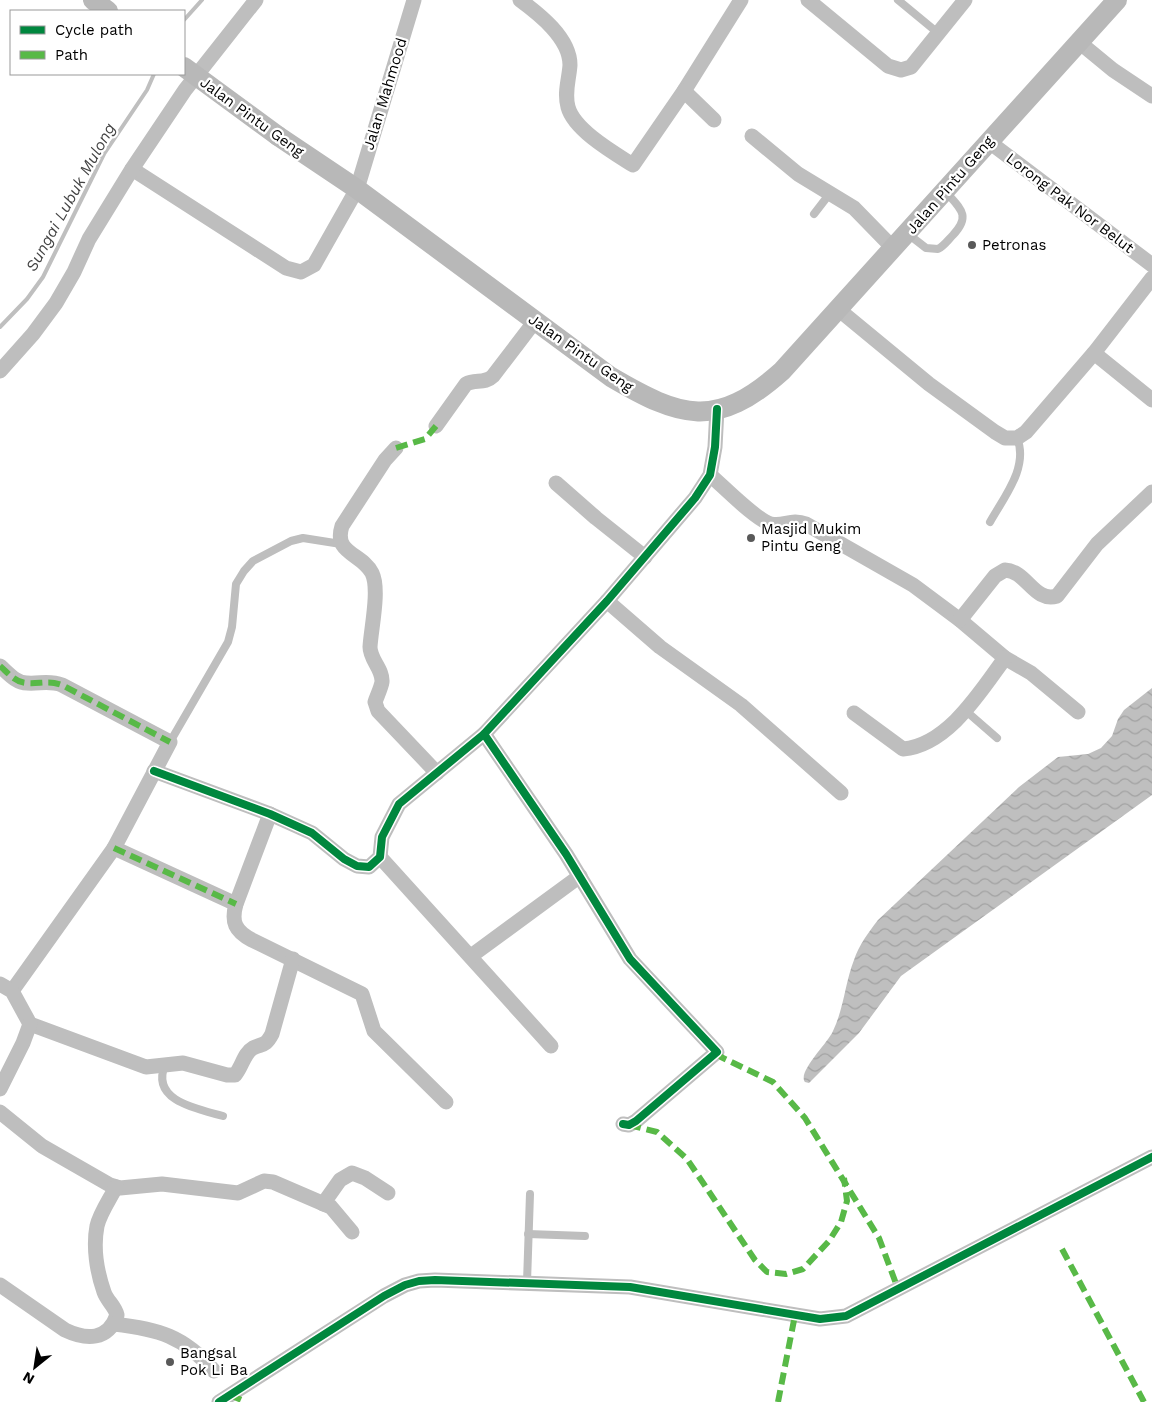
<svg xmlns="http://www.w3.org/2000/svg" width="1152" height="1402" viewBox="0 0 1152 1402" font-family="'Work Sans',sans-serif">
  <defs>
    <pattern id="water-waves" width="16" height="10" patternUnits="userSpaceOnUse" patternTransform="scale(1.25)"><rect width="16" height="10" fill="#bfbfbf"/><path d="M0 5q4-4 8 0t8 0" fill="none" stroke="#a2a2a2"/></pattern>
  </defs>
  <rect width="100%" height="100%" fill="#fff"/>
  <path fill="url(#water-waves)" d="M1152,688V795L901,976L859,1033L809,1083L805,1082C797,1072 828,1043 833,1031C844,1008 845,983 854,960C859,945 868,933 878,920L1019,787L1058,757L1088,754L1101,748L1112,736L1118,719L1124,710Z"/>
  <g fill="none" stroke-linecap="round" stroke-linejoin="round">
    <g stroke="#bfbfbf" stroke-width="4">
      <path d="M184,20L202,0"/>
      <path d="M0,327L27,299L43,277L104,154L147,90L154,74"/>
    </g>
    <g stroke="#bebebe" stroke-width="8">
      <path d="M898,0L938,33"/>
      <path d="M814,214L831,192"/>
      <path d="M908,234L926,248L938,249C944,246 948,240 953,235C971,216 961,209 946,192"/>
      <path d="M990,522C1004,497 1029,467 1017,438"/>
      <path d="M966,711L997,738"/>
      <path d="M170,742L228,642L232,627L236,584L244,571L253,561L291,541L303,538L341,544"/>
      <path d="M165,1065C150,1101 198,1109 223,1116"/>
      <path d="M528,1234L585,1236"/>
      <path d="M527,1282L530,1194"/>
    </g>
    <g stroke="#bebebe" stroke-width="15">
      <path d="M520,0C539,14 570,38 570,65C569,80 564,92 568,107C574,130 614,153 633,165L684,91L741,0"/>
      <path d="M808,0L888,66L901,70L911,67L965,0"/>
      <path d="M1079,42L1113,70L1152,96"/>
      <path d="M684,91L714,120"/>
      <path d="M752,136L798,174L854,208L894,249"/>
      <path d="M988,141L1152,265"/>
      <path d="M132,169L286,268L301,272L314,265L357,189L414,0"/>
      <path d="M838,309L929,384L995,432L1005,438H1017L1026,432L1094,353L1152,278"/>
      <path d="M1094,353L1152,400"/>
      <path d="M0,371L33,334L56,303L74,272L89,239L132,169L185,90L256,0"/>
      <path d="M436,426L466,384C475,379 485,384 493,376L535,321"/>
      <path d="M396,448L385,460L342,526C333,554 362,553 372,573C380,589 371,629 370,647C370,660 383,669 382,682C381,688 377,696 375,702L378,711L437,773"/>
      <path d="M710,475C723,486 757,521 771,524C784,527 791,518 806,524L913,585L960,620L1005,658L1031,673L1078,712"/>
      <path d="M556,483L596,518L645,557"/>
      <path d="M607,601L660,647L741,705L841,793"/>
      <path d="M960,620L995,576L1005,570C1027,571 1034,603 1057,596L1097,544L1152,492"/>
      <path d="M0,666C8,673 16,683 27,683C40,684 49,680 62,685L170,742L114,848L12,991"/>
      <path d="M854,713L903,749C948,745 980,692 1005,658"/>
      <path d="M484,734L566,854L630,959L717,1052L636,1121L629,1125L623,1124"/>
      <path d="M154,771L270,814L312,833L344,859L357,866L369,867L380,857L382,837L399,804L484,734L607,601L695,498L710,475L715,447L717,409"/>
      <path d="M270,814L236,904C231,922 235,931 252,940L362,994L374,1031L446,1102"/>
      <path d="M114,848L236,904"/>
      <path d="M380,857L551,1046"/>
      <path d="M471,956L580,876"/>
      <path d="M0,984L12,991L30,1024L146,1067L183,1063L227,1075H235C242,1067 244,1053 253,1048C263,1043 265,1047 272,1034L293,959"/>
      <path d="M0,1089L23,1043L30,1024"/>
      <path d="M0,1112L42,1146L110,1185L120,1188L162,1184L238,1193L264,1181L273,1182L331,1207L352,1232"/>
      <path d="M323,1204L340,1180L352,1173L365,1178L388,1193"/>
      <path d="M0,1285L65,1330C86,1340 108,1341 117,1315C115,1306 107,1301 104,1292C97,1272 93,1247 97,1226C100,1213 110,1199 116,1187"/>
      <path d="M114,1324C158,1329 184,1336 214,1371"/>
      <path d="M219,1402L384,1296L405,1285L419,1281L435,1280L630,1287L820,1319L846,1316L1152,1157"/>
    </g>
    <g stroke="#b8b8b8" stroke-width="20">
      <path d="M93,0L108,11"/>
      <path d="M278,136L357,189L611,377C681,418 716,430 782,371L1117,0"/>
    </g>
    <path stroke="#b8b8b8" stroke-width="20" d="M184,67L278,136"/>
    <g stroke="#58b947" stroke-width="6" stroke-dasharray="12 6" stroke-linecap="butt">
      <path d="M396,448L425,439L436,426"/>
      <path d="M0,666C8,673 16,683 27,683C40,684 49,680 62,685L170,742"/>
      <path d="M114,848L236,904"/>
      <path d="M717,1052L721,1057L773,1082L805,1118L879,1238L898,1289"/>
      <path d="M629,1125L657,1132L687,1159L755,1260L767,1272L786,1274L803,1269L829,1241L841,1222L847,1201L844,1178"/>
      <path d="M1062,1249L1144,1402"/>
      <path d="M230,1395L246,1402"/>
      <path d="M778,1402L795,1315"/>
    </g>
    <defs>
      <g id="cycleway">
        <path d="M484,734L566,854L630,959L717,1052L636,1121L629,1125L623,1124"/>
        <path d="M154,771L270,814L312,833L344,859L357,866L369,867L380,857L382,837L399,804L484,734L607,601L695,498L710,475L715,447L717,409"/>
        <path d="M219,1402L384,1296L405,1285L419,1281L435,1280L630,1287L820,1319L846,1316L1152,1157"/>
      </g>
    </defs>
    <use href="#cycleway" stroke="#fff" stroke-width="11"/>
    <use href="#cycleway" stroke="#00873e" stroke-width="8"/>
  </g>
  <g fill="#595959" stroke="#fff" stroke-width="2">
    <circle cx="972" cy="245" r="5"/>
    <circle cx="751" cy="538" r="5"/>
    <circle cx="170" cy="1362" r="5"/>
  </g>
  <g text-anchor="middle" stroke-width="4.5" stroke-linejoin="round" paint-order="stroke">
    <g font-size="15" fill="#000" stroke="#fff">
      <text transform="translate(385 94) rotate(-73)" y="5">Jalan Mahmood</text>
      <text transform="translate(252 117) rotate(36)" y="5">Jalan Pintu Geng</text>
      <text transform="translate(950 185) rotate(-49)" y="5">Jalan Pintu Geng</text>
      <text transform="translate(1070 203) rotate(37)" y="5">Lorong Pak Nor Belut</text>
      <text transform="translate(581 353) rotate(35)" y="5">Jalan Pintu Geng</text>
    </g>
    <g font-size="15" fill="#000" stroke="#fff" text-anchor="start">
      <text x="982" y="250">Petronas</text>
      <text x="761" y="534">Masjid Mukim<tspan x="761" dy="17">Pintu Geng</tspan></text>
      <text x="180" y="1358">Bangsal<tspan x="180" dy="17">Pok Li Ba</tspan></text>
    </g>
    <g font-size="16" font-style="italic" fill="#444" stroke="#fff">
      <text transform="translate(70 197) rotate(-61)" y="6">Sungai Lubuk Mulong</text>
    </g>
  </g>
  <rect x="10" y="10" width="175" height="65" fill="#ffffff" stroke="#999999"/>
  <rect x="20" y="26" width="25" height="8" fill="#00873e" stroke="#999999"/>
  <text x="55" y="35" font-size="15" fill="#000000">Cycle path</text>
  <rect x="20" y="51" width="25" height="8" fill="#58b947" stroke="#999999"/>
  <text x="55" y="60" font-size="15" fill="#000000">Path</text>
  <g transform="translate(35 1367) rotate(210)" stroke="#ffffff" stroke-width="4" paint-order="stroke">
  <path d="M0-4L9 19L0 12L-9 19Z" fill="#000000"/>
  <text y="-8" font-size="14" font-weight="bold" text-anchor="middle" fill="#000000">N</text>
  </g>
</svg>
